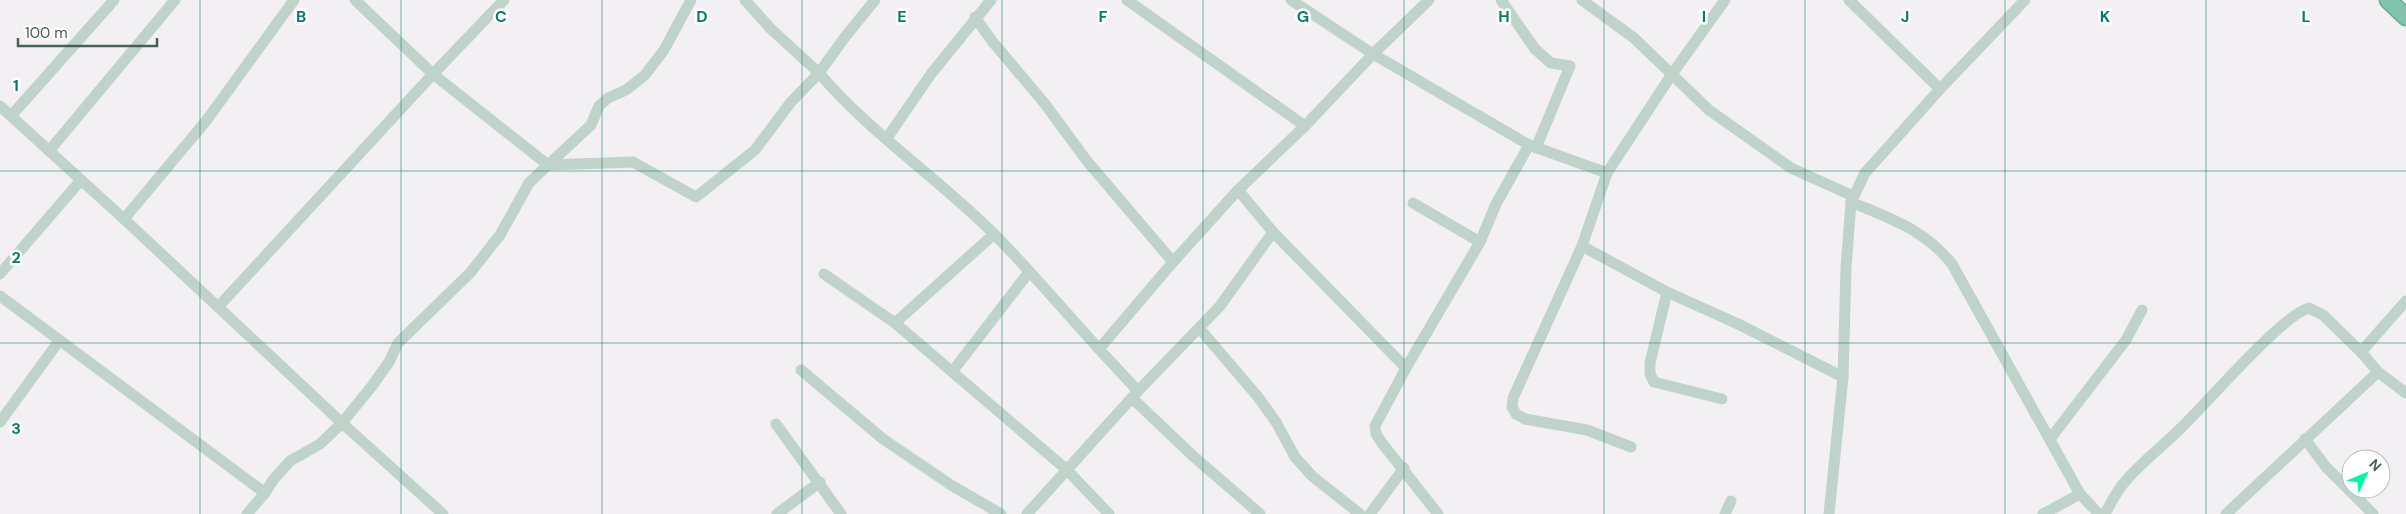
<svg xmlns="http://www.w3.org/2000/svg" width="2406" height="514" viewBox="0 0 2406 514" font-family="'DM Sans',sans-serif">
  <rect width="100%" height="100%" fill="#f3f0f3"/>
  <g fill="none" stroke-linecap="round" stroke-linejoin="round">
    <defs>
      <path id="highway" d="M2388,0L2406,17"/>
    </defs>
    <use href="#highway" stroke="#6faf97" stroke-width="19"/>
    <g stroke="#c0d3cb" stroke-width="11">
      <path d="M355,0L433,74L548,165L529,183L500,235L470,273L398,343L389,362L372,386L342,423L443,514"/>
      <path d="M875,0L845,37L819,73C870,133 938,178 994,234C1031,271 1064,311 1099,349"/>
      <path d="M1127,0L1305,126"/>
      <path d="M1291,0L1373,54L1429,0"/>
      <path d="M1501,0L1535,49L1551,63L1570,66L1536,148"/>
      <path d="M1582,0L1634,38L1709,110L1791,168L1853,196"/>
      <path d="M1725,0L1672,74L1607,173L1582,246L1667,292L1738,324L1843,377L1846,268L1851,202L1865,173L1940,89"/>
      <path d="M1849,0L1940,89L2025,0"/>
      <path d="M975,17L992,41L1045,104L1087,161L1173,262"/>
      <path d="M0,106L124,219L206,121L294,0"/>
      <path d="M11,116L114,0"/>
      <path d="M887,138L931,74L991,0"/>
      <path d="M49,151L175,0"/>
      <path d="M548,165L633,162L696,197L755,150L791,102L819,73L770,28L745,0"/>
      <path d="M548,165L591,125L599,106L608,98L626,90L645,75L664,50L691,0"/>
      <path d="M1238,190L1273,232L1406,368"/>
      <path d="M1851,202C1891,219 1924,229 1952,264L2080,494L2099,514"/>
      <path d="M1413,203L1480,242"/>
      <path d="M1582,246L1513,398L1512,407L1516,414L1525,419L1587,430L1631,447"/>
      <path d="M0,274L81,180"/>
      <path d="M824,274L895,323L1067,470L1109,514"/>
      <path d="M1667,292L1650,363V374L1654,382L1722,399"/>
      <path d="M0,296L265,493L273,480L290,461L320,444L342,423L124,219"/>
      <path d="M219,306L433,74L504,0"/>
      <path d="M895,323L994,234"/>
      <path d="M1200,329L1258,397L1276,422L1295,457L1312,476L1360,514"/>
      <path d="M801,370L883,439L951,485L1001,514"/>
      <path d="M952,372L1029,272"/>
      <path d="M2378,372L2361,352L2406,301"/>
      <path d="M1138,391L1099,349L1173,262L1238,190L1305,126L1373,54L1529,145L1607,173"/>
      <path d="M1132,398L1193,456L1260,514"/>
      <path d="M0,422L59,341"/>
      <path d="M776,424L841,514"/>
      <path d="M2050,439L2126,340L2142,310"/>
      <path d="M2305,439L2326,467L2373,514"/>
      <path d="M247,514L265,493"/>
      <path d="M777,514L820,482"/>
      <path d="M1027,514L1138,391L1220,306L1273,232"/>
      <path d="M1370,514L1404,468"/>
      <path d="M1438,514L1382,443L1376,434L1375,426L1406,368L1480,242L1496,204L1529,145"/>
      <path d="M1725,514L1731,501"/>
      <path d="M1829,514L1843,377"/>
      <path d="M2043,514L2080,494"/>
      <path d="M2105,514C2110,504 2116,493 2123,484C2139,464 2162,447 2181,428C2206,404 2282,315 2309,308L2323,315L2361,352"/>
      <path d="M2226,514L2378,372L2406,393"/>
    </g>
    <use href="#highway" stroke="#84c3ab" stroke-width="16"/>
  </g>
  <path fill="none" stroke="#0f766e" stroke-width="1" stroke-opacity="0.55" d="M200,0V514M401,0V514M602,0V514M802,0V514M1002,0V514M1203,0V514M1404,0V514M1604,0V514M1805,0V514M2005,0V514M2206,0V514M0,171H2406M0,343H2406"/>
  <g font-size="16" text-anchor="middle" font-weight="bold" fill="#0f766e" stroke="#fff" stroke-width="5" stroke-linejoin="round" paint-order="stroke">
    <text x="301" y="22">B</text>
    <text x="501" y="22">C</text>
    <text x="702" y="22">D</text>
    <text x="902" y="22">E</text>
    <text x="1103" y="22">F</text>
    <text x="1303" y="22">G</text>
    <text x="1504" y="22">H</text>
    <text x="1704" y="22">I</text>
    <text x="1905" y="22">J</text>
    <text x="2105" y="22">K</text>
    <text x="2306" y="22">L</text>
    <text x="16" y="91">1</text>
    <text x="16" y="263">2</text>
    <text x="16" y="434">3</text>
  </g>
  <g transform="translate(2366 474) rotate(46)"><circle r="24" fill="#ffffff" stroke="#b5bfbb"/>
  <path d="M0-4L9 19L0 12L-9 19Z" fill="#09f5a6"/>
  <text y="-8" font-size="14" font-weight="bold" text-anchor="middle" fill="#476055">N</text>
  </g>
  <path d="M18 38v8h139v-8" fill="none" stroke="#476055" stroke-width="2.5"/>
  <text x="25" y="38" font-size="15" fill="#476055" stroke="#ffffff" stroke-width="4" paint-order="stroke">100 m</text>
</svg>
